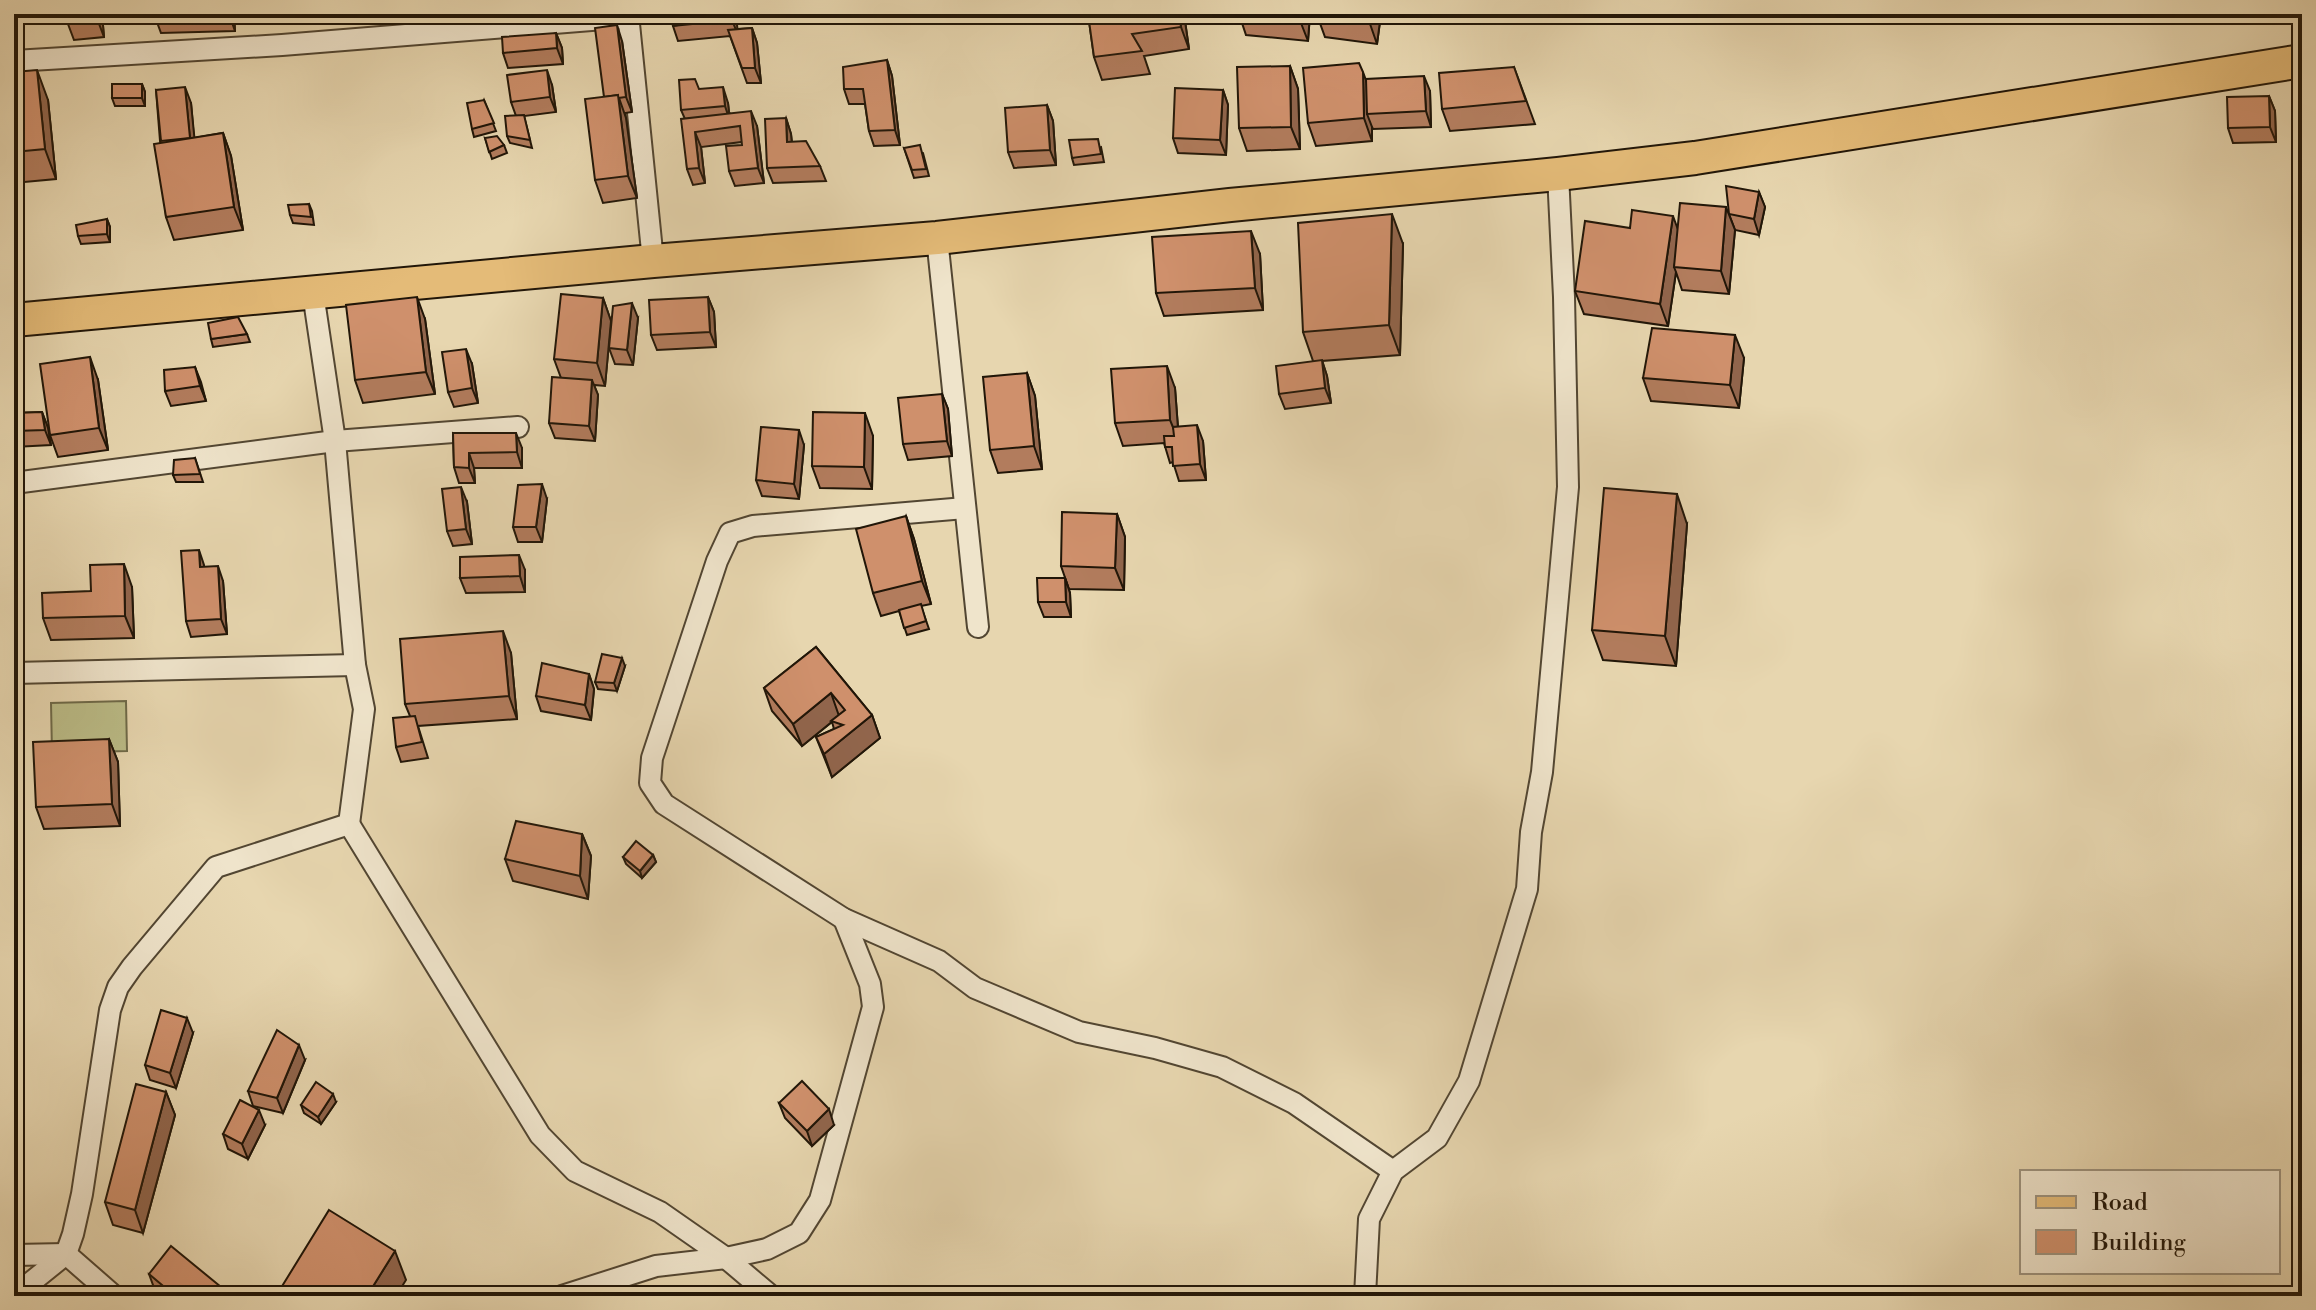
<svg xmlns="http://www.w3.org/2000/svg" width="2316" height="1310" viewBox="0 0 2316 1310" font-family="'Libre Bodoni',serif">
  <rect width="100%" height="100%" fill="#e7d6af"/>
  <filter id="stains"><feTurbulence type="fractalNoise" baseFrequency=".0025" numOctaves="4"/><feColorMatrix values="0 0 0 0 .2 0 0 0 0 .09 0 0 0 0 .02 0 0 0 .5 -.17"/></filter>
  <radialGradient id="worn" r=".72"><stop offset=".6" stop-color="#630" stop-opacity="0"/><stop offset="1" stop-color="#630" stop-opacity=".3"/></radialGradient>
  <path fill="#bbbc87" stroke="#6e6948" stroke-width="2" d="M126,701L127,751L52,753L51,703Z"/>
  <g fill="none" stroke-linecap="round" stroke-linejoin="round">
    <defs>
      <g id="minor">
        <path d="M628,14L653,261"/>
        <path d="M14,61L282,45L629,17"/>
        <path d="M937,238L978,627"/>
        <path d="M14,483L335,441L518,427"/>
        <path d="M965,508L753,526L730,533L717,561L652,758L650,783L664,804L844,919L939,961L975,988L1079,1032L1155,1048L1222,1067L1294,1103L1393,1171"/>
        <path d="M14,673L355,665"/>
        <path d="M349,824L540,1135L575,1171L660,1212L726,1258L771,1296"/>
        <path d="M14,1255L66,1254L114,1296"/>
        <path d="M14,1296L66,1254L73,1234L82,1194L110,1010L118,987L132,967L216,867L349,824L364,709L355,665L335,441L313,293"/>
        <path d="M562,1296L656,1266L726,1258L767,1249L799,1233L820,1200L873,1007L870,984L844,919"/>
        <path d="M1365,1296L1369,1219L1393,1171L1437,1138L1469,1081L1527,889L1531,832L1542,772L1568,487L1564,297L1558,174"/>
      </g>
      <path id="primary" d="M14,320L653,261L937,238L1230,205L1558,174L1695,158L2302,61"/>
    </defs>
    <use href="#minor" stroke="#524632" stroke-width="24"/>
    <use href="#primary" stroke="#211608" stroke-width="36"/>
    <use href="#minor" stroke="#efe4cb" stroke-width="20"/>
    <use href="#primary" stroke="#e4bb78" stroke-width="32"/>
  </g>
  <g fill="#b27c5d" stroke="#211608" stroke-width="2">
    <path d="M67,14H102L104,37L74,40L68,24Z"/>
    <path d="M154,14H234L235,31L161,33Z"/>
    <path d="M736,14L737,29L752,28L757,43L761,83H747L730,36L678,41L673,26Z"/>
    <path d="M1088,14H1184L1189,49L1144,56L1150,74L1102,80L1094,57Z"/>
    <path d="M1239,14H1310L1308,41L1246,35Z"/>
    <path d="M1381,14L1377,44L1325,37L1317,15Z"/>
    <path d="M556,33L562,48L563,64L508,68L503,53Z"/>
    <path d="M622,41L632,112L625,113L637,198L603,203L595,180L604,97Z"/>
    <path d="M887,60L892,76L900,145L874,146L869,131L865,104H849L844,89Z"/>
    <path d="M1290,66L1298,89L1300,149L1247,151L1239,128Z"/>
    <path d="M1514,67L1535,124L1450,131L1442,109Z"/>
    <path d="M14,72L48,100L56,179L14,183Z"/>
    <path d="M1366,79L1430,91L1431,127L1373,129L1372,127V141L1316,146L1308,123Z"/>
    <path d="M142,84L145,92V106H115L112,98Z"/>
    <path d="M552,85L556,112L524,116L532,148L510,143L507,136L516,116L511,102Z"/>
    <path d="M699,89L728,103L729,113L757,126L764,183L735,186L729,171L742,145V142L701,147L705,183L693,185L687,169L685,119L681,110Z"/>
    <path d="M156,90L191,103L194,138L223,133L231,156L243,230L174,240L166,217Z"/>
    <path d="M1223,90L1228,105L1226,155L1178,153L1173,138Z"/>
    <path d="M2269,96L2275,111L2276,142L2233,143L2228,128Z"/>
    <path d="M484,100L496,131L474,137L472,129Z"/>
    <path d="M1047,105L1053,121L1056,165L1014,168L1008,152Z"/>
    <path d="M786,118L791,134L792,142L820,166L826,181L773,183L767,168Z"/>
    <path d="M485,138L504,145L507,153L492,159Z"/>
    <path d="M1101,147L1104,162L1074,165L1072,158Z"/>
    <path d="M904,148L923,153L929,176L914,178Z"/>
    <path d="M1759,192L1765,207L1759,235L1735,230L1729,214Z"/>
    <path d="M309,204L312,211L314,225L293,223L290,215Z"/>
    <path d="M107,219L110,227V242L81,244L78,236Z"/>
    <path d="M1630,228L1735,230L1729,294L1682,290L1676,272L1668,326L1584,314L1575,291Z"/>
    <path d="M1403,244L1400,355L1322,361L1327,376L1331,403L1285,409L1279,394L1313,361L1303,332Z"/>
    <path d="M1260,254L1263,310L1164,316L1156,293Z"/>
    <path d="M708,297L714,312L716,347L657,350L651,335Z"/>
    <path d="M603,298L611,321L605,386L594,385L598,395L595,441L555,438L549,423L561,378L554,359Z"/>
    <path d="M638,318L633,365L615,364L609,348Z"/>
    <path d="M425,319L435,394L363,403L355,380Z"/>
    <path d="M247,334L250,342L213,347L211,339Z"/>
    <path d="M1744,358L1739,408L1651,401L1643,378Z"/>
    <path d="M472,364L478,403L454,407L448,392Z"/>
    <path d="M195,367L206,401L171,406L165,391Z"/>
    <path d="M1027,373L1035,396L1042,469L998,473L990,450Z"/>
    <path d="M98,380L108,450L58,457L50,435Z"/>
    <path d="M1175,388L1178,427L1203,441L1206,480L1179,481L1173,462L1170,463L1164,443L1123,446L1115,423Z"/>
    <path d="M942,394L948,409L952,456L908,460L903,444Z"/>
    <path d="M42,412L48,428L51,445L14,447V413Z"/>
    <path d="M453,433L522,448V468H474L475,483H459L454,467Z"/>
    <path d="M873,436L872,489L820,488L812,466Z"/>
    <path d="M804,445L799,499L762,496L756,480Z"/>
    <path d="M195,458L203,482H176L173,475Z"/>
    <path d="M547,499L542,542H518L513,527Z"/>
    <path d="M467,502L472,544L453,546L447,531Z"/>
    <path d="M1117,514L1125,537L1124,590L1069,589L1061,566Z"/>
    <path d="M906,516L914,539L931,604L921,606L929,629L907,635L899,611L881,616L873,593Z"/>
    <path d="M1687,524L1676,666L1603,660L1592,630Z"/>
    <path d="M204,565V567L223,581L227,634L191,637L186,621Z"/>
    <path d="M525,570V592L466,593L460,578Z"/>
    <path d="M1065,578L1070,593L1071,617H1044L1038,602Z"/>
    <path d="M132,587L134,638L51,640L43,618L91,591Z"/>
    <path d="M816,647L872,715L880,738L832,777L816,737L834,729L832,722L802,746L772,711L764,688Z"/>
    <path d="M511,653L517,719L418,726L428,758L401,762L396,747L410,716L405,704Z"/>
    <path d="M625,666L617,691L598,689L595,682Z"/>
    <path d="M589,674L594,689L591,720L541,711L536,696Z"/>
    <path d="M109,739L118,762L120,826L44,829L36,807Z"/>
    <path d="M582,834L591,856L588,899L513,881L505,859Z"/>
    <path d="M653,855L656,862L642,878L626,864L623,857Z"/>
    <path d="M193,1033L176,1088L150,1080L145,1065Z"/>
    <path d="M305,1060L283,1113L253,1106L248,1091Z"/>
    <path d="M166,1092L175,1115L143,1233L113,1225L105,1202Z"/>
    <path d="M336,1102L321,1124L304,1113L301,1105Z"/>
    <path d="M779,1103L834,1125L812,1146L785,1118Z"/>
    <path d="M265,1125L248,1159L228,1149L223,1134Z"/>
    <path d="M149,1274L232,1296H157Z"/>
  </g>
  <g fill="#91654c" stroke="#211608" stroke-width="2">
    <path d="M98,14H102L104,37L98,21Z"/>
    <path d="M229,14H234L235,31Z"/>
    <path d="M732,14H736L738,35L732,20Z"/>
    <path d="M1179,14H1184L1189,49L1181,27Z"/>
    <path d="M1300,14H1310L1308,41L1299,18Z"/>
    <path d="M1370,14H1381L1377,44L1369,21Z"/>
    <path d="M617,25L622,41L632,112L626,97Z"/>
    <path d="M752,28L757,43L761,83L755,68Z"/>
    <path d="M556,33L562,48L563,64L557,48Z"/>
    <path d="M887,60L892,76L900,145L895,130Z"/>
    <path d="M1290,66L1298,89L1300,149L1291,127Z"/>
    <path d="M37,70L48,100L56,179L45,149Z"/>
    <path d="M547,70L552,85L556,112L550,97Z"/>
    <path d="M1363,72L1371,94L1367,114L1372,127V141L1364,118Z"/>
    <path d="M1424,76L1430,91L1431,127L1426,111Z"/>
    <path d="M142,84L145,92V106L142,98Z"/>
    <path d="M185,87L191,103L196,154L190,139Z"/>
    <path d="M723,87L728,103L730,121L725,106Z"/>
    <path d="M1223,90L1228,105L1226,155L1220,140Z"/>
    <path d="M618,95L626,118L637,198L628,176Z"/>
    <path d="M2269,96L2275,111L2276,142L2270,127Z"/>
    <path d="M1047,105L1053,121L1056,165L1050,150Z"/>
    <path d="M751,111L757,126L764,183L758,168Z"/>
    <path d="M786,118L791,134L793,157L787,142Z"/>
    <path d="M695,132L701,147L705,183L699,168Z"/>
    <path d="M223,133L231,156L243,230L234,207Z"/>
    <path d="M1759,192L1765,207L1759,235L1754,219Z"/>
    <path d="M1726,207L1735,230L1729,294L1721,271Z"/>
    <path d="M1392,214L1403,244L1400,355L1389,325Z"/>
    <path d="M1673,216L1681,238L1674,267L1676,272L1668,326L1660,304Z"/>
    <path d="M107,219L110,227V242L107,234Z"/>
    <path d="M1251,231L1260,254L1263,310L1255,288Z"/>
    <path d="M417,297L425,319L435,394L426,372Z"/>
    <path d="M708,297L714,312L716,347L710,332Z"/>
    <path d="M603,298L611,321L605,386L597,363Z"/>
    <path d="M632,303L638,318L633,365L627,350Z"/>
    <path d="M1735,335L1744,358L1739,408L1730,385Z"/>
    <path d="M466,349L472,364L478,403L472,388Z"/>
    <path d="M90,357L98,380L108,450L99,428Z"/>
    <path d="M1322,360L1327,376L1331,403L1325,388Z"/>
    <path d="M1167,366L1175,388L1179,442L1170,420Z"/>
    <path d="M195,367L201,382L206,401L200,386Z"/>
    <path d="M1027,373L1035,396L1042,469L1034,446Z"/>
    <path d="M592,380L598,395L595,441L589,426Z"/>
    <path d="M942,394L948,409L952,456L947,441Z"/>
    <path d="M42,412L48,428L51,445L45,430Z"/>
    <path d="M865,413L873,436L872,489L864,467Z"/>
    <path d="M1197,425L1203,441L1206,480L1200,464Z"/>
    <path d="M799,430L804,445L799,499L794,484Z"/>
    <path d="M516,433L522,448V468L517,452Z"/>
    <path d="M469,453L474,468L475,483L469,468Z"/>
    <path d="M542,484L547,499L542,542L536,527Z"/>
    <path d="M461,487L467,502L472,544L466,529Z"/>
    <path d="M1677,494L1687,524L1676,666L1665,636Z"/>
    <path d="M1117,514L1125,537L1124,590L1115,568Z"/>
    <path d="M906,516L914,539L931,604L922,581Z"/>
    <path d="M199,550L204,565L205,583L200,567Z"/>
    <path d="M519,555L525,570V592L520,576Z"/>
    <path d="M124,564L132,587L134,638L125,616Z"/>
    <path d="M218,566L223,581L227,634L221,619Z"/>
    <path d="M1065,578L1070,593L1071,617L1066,602Z"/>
    <path d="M503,631L511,653L517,719L509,696Z"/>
    <path d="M622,658L625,666L617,691L614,683Z"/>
    <path d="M589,674L594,689L591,720L585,705Z"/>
    <path d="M831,693L839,716L802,746L793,724Z"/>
    <path d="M872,715L880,738L832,777L824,754Z"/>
    <path d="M109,739L118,762L120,826L112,804Z"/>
    <path d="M582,834L591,856L588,899L580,876Z"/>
    <path d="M653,855L656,862L642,878L640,871Z"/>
    <path d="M187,1018L193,1033L176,1088L170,1073Z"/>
    <path d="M299,1045L305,1060L283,1113L277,1098Z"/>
    <path d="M166,1092L175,1115L143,1233L135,1210Z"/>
    <path d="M333,1094L336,1102L321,1124L318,1117Z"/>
    <path d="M829,1109L834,1125L812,1146L807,1131Z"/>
    <path d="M259,1110L265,1125L248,1159L242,1144Z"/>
    <path d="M395,1251L406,1280L396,1296H367Z"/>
  </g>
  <g fill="#cf906c" stroke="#211608" stroke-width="2">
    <path d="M67,14H98V21L68,24Z"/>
    <path d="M672,14H732V20L673,26Z"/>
    <path d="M1088,14H1179L1181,27L1132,34L1142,51L1094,57Z"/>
    <path d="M1255,14H1300L1299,18Z"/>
    <path d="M1317,14H1370L1369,21Z"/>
    <path d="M617,25L626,97L618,98V95L604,97L595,28Z"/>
    <path d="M752,28L755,68H742L728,30Z"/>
    <path d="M556,33L557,48L503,53L502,37Z"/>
    <path d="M887,60L895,130L869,131L863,89H844L843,67Z"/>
    <path d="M1359,63L1363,72L1364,118L1308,123L1303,68Z"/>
    <path d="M1290,66L1291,127L1239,128L1237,67Z"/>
    <path d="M1514,67L1526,101L1442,109L1439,73Z"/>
    <path d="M37,70L45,149L14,152V127L19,126L17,105L14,106V72Z"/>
    <path d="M547,70L550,97L511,102L507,75Z"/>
    <path d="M1424,76L1426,111L1367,114L1366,79Z"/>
    <path d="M695,79L699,89L723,87L725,106L681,110L679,80Z"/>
    <rect x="112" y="84" width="30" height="14"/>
    <path d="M185,87L190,138L161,141L156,90Z"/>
    <path d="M1175,88L1223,90L1220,140L1173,138Z"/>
    <path d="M618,95L628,176L595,180L585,99Z"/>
    <path d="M2269,96L2270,127L2228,128L2227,97Z"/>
    <path d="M484,100L494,123L472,129L467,103Z"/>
    <path d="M1047,105L1050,150L1008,152L1005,108Z"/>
    <path d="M751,111L758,168L729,171L726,146L742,145L740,126L695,132L699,168L687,169L681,119Z"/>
    <path d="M524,115L530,140L507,136L505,116Z"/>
    <path d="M786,118L787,142L806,141L820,166L767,168L765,119Z"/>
    <path d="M223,133L234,207L166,217L154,144Z"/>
    <path d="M497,136L504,145L489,152L485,138Z"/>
    <path d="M1098,139L1101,154L1072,158L1069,140Z"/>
    <path d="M920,145L926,169L912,170L904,148Z"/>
    <path d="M1726,186L1759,192L1754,219L1729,214Z"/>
    <path d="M1680,203L1726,207L1721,271L1674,267Z"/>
    <path d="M309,204L311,217L290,215L288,205Z"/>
    <path d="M1632,210L1673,216L1660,304L1575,291L1585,221L1630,228Z"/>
    <path d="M1392,214L1389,325L1303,332L1298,223Z"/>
    <path d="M107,219V234L78,236L76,225Z"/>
    <path d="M1251,231L1255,288L1156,293L1152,237Z"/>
    <path d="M561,294L603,298L597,363L554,359Z"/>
    <path d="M417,297L426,372L355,380L346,305Z"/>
    <path d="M708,297L710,332L651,335L649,300Z"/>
    <path d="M632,303L627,350L609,348L613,306Z"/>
    <path d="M238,317L247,334L211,339L208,323Z"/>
    <path d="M1652,328L1735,335L1730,385L1643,378Z"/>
    <path d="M466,349L472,388L448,392L442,352Z"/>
    <path d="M90,357L99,428L50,435L40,364Z"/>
    <path d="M1322,360L1325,388L1279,394L1276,366Z"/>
    <path d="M1167,366L1170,420L1115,423L1111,369Z"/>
    <path d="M195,367L200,386L165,391L164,370Z"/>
    <path d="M1027,373L1034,446L990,450L983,377Z"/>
    <path d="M552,377L592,380L589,426L549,423Z"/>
    <path d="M942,394L947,441L903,444L898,398Z"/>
    <path d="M42,412L45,430L14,431V413Z"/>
    <path d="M813,412L865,413L864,467L812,466Z"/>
    <path d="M1197,425L1200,464L1173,466L1172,447H1165L1164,436H1174L1173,427Z"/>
    <path d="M761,427L799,430L794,484L756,480Z"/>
    <path d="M453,433H516L517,452L469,453V468L454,467Z"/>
    <path d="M195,458L200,474L173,475L174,460Z"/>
    <path d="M542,484L536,527H513L518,485Z"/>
    <path d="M461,487L466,529L447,531L442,489Z"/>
    <path d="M1604,488L1677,494L1665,636L1592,630Z"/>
    <path d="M1062,512L1117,514L1115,568L1061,566Z"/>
    <path d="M906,516L922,581L873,593L856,529Z"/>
    <path d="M199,550L200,567L218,566L221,619L186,621L181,551Z"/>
    <path d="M519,555L520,576L460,578V557Z"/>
    <path d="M124,564L125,616L43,618L42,593L91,591L90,565Z"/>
    <path d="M1037,578H1065L1066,602H1038Z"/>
    <path d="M921,604L926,621L904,628L899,610Z"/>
    <path d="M503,631L509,696L405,704L400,639Z"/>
    <path d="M816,647L872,715L824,754L816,737L843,725L831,721L845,710L831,693L793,724L764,688Z"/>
    <path d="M602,654L622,658L614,683L595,682Z"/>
    <path d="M542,663L589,674L585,705L536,696Z"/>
    <path d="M415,716L422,742L396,747L393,718Z"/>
    <path d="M109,739L112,804L36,807L33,742Z"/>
    <path d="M516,821L582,834L580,876L505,859Z"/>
    <path d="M636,841L653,855L640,871L623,857Z"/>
    <path d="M161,1010L187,1018L170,1073L145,1065Z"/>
    <path d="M277,1030L299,1045L277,1098L248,1091Z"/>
    <path d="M802,1081L829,1109L807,1131L779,1103Z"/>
    <path d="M316,1082L333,1094L318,1117L301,1105Z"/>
    <path d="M136,1084L166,1092L135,1210L105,1202Z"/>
    <path d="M240,1100L259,1110L242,1144L223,1134Z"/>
    <path d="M329,1210L395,1251L367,1296H276Z"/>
    <path d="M171,1246L232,1296H175L149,1274Z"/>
  </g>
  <rect width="2316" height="1310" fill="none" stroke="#e7d6af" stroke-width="48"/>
  <rect x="16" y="16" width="2284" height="1278" fill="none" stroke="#211608" stroke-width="4"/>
  <rect x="24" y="24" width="2268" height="1262" fill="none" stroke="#211608" stroke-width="2"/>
  <rect x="2020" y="1170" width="260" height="104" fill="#efe4cb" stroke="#9d927d" stroke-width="2"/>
  <rect x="2036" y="1196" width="40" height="12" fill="#e4bb78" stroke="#9d927d" stroke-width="2"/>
  <text x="2092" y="1210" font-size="24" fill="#211608">Road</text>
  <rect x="2036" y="1230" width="40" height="24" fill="#cf906c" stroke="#9d927d" stroke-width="2"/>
  <text x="2092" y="1250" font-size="24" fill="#211608">Building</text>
  <rect width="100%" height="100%" filter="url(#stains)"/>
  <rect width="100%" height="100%" fill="url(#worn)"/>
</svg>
